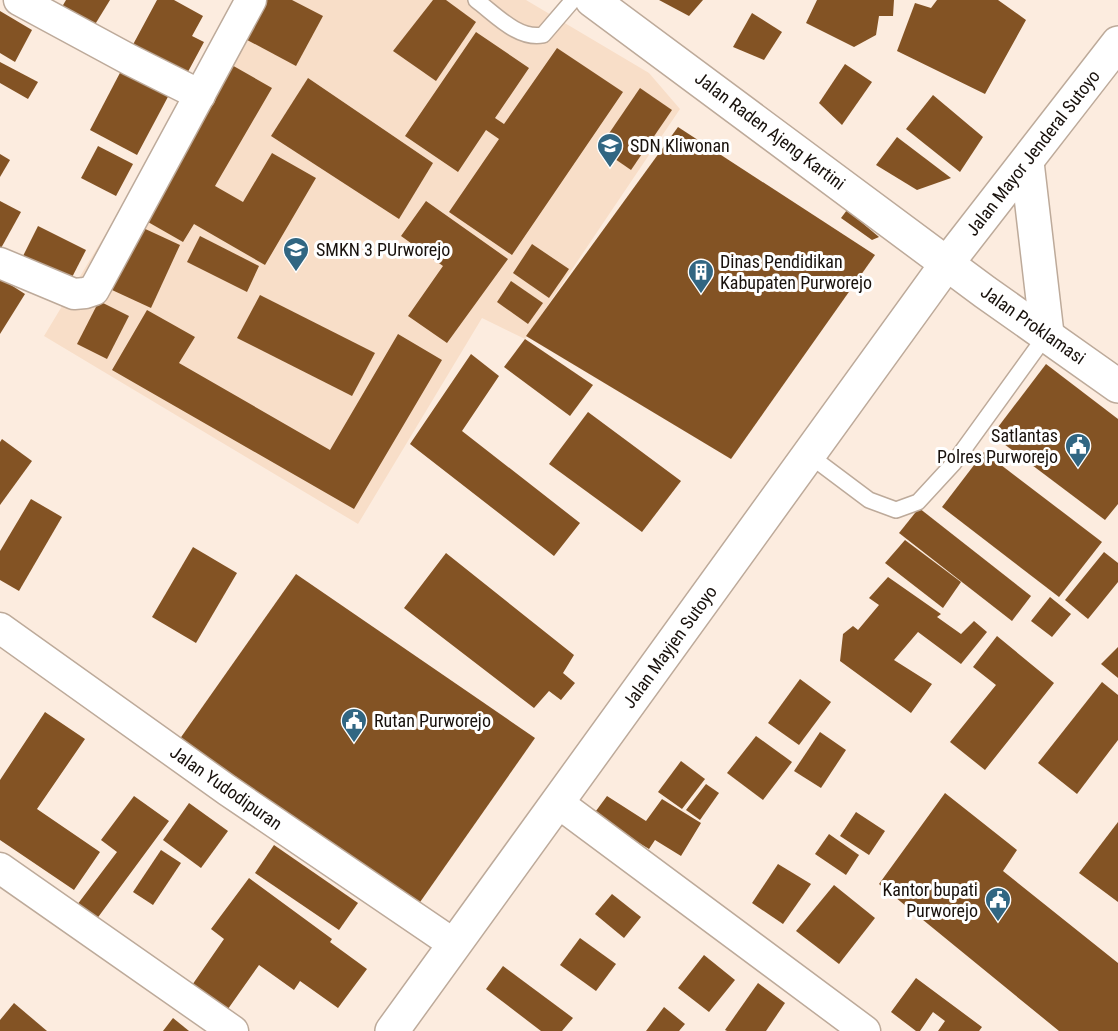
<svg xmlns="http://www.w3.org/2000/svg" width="1118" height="1031" viewBox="0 0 1118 1031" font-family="'Roboto Condensed',sans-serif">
  <rect width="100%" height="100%" fill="#fcecdf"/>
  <path fill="#f8dec8" d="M247,0H526L649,73L680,109L525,339L482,318L358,524L44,336Z"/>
  <g fill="#835324">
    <path d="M66,0H110L91,31L59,12Z"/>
    <path d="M157,0H174L203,16L192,36L204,42L183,81L129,52Z"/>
    <path d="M254,0H292L323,16L296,66L236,34Z"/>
    <path d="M433,0H446L476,22L436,81L393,51Z"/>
    <path d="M659,0H703L689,16Z"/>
    <path d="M817,0H894L893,16H879L876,35L854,47L806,23Z"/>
    <path d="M937,0H998L1026,20L985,94L897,51L915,3L931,8Z"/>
    <path d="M0,11L32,30L15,62L0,53Z"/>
    <path d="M752,13L782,32L764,60L733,47Z"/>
    <path d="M476,32L529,68L495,118L504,124L557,48L623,92L512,255L449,212L499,139L486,130L458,172L405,136Z"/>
    <path d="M0,62L38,82L28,99L0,83Z"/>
    <path d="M230,64L272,88L215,186L243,202L272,153L316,178L265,265L194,224L183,242L141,218Z"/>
    <path d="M845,64L872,82L842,125L819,103Z"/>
    <path d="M122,69L170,93L137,155L90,130Z"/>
    <path d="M308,78L433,163L399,219L271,136Z"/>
    <path d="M640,88L672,110L631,170L599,148Z"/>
    <path d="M933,95L983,137L960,172L906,129Z"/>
    <path d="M678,127L875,255L731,459L526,336Z"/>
    <path d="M897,137L951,178L917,190L876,165Z"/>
    <path d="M98,146L133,164L116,196L81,178Z"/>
    <path d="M0,154L10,160L0,177Z"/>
    <path d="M0,201L21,212L0,250Z"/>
    <path d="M426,201L508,259L447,343L408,316L443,266L401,236Z"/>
    <path d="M847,210L879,237L872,240L841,218Z"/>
    <path d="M38,226L86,250L67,287L19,264Z"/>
    <path d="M141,227L180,245L151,308L112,290Z"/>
    <path d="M200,236L259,266L247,292L187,262Z"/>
    <path d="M532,244L569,269L549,298L513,273Z"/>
    <path d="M0,278L25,294L0,334Z"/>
    <path d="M511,281L543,303L528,324L497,302Z"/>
    <path d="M260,295L375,353L352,396L237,338Z"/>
    <path d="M99,301L129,316L107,359L77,344Z"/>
    <path d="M147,310L195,337L179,363L330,450L398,334L442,360L354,509L112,370Z"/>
    <path d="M525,339L593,385L570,416L504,367Z"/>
    <path d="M471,354L499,376L462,431L580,523L554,556L410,444Z"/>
    <path d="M1046,364L1118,419V504L1105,520L992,435Z"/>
    <path d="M588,412L681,481L642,532L549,464Z"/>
    <path d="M2,439L32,461L0,505V442Z"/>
    <path d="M984,452L1102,542L1059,597L942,507Z"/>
    <path d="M31,499L62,517L19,591L0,580V551Z"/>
    <path d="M919,508L1031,596L1012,621L899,533Z"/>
    <path d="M905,540L961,582L943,608L885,563Z"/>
    <path d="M193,547L237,573L196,643L152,617Z"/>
    <path d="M1104,552L1118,563V582L1088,619L1065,600Z"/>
    <path d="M446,553L574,655L563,673L575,683L561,700L549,691L534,708L404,608Z"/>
    <path d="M296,574L535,738L411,915L172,750Z"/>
    <path d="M888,577L941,614L937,617L961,634L974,621L987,632L961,664L918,632L894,660L932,684L911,713L840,661L843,634L853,626L858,630L879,605L869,598Z"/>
    <path d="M1050,597L1071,614L1052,637L1031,621Z"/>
    <path d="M997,636L1054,683L985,770L950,742L996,685L973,667Z"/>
    <path d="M1118,647V678L1101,664Z"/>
    <path d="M800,679L831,702L799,745L768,723Z"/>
    <path d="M1102,682L1118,695V740L1077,794L1038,763Z"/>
    <path d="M45,712L85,739L37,809L100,852L74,890L0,840V780Z"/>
    <path d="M820,732L846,750L821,788L794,771Z"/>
    <path d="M756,736L792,762L763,800L727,773Z"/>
    <path d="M681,761L705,779L682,809L658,792Z"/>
    <path d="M706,784L719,793L700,820L686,810Z"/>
    <path d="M945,793L1017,850L1003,871L1118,963V1031H1059L879,884Z"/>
    <path d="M134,796L169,821L96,920L77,905L117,852L101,840Z"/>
    <path d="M607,796L646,821L662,799L701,823L681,856L655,840L649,849L593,815Z"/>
    <path d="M189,803L228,831L201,868L163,840Z"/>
    <path d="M856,812L885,831L869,855L840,836Z"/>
    <path d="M1118,822V902L1079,873Z"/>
    <path d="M829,834L859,855L846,875L815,854Z"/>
    <path d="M274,845L358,903L339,930L255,873Z"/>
    <path d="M161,850L181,863L153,905L133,892Z"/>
    <path d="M778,864L811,884L783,924L752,903Z"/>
    <path d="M249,878L332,939L330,942L367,969L338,1008L300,981L294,990L259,965L223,1016L188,991L224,939L211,929Z"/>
    <path d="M834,885L875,918L839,964L796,931Z"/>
    <path d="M612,894L641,917L624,938L595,914Z"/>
    <path d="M580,938L616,964L596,991L560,965Z"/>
    <path d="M704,955L735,980L709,1012L678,988Z"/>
    <path d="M503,966L573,1018L562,1031H541L486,989Z"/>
    <path d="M916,978L982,1027L979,1031H938L945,1021L933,1012L920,1031H916L891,1012Z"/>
    <path d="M758,983L785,1003L766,1031H727L725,1030Z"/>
    <path d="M14,1003L47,1031H0V1020Z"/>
    <path d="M664,1007L685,1024L679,1031H646Z"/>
    <path d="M173,1018L189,1031H163Z"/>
  </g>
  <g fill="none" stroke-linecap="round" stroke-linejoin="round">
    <defs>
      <g id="lane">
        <path d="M476,0C495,14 518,40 543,35L573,0"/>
        <path d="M809,455L869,500L896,510L918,502L953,464L1047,334"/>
      </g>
      <g id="street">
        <path d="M19,0L130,60L200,95"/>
        <path d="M0,263L74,294L85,293L94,290L251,0"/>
        <path d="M0,628L227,790L455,945"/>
        <path d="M557,802L865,1031"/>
        <path d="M0,868L233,1031"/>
      </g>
      <g id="secondary">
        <path d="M592,0L985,292L1118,386"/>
        <path d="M1027,162L1047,334"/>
        <path d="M392,1031L948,262L1118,43"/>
      </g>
    </defs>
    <use href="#lane" stroke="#bdaa9a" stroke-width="18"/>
    <use href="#street" stroke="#bdaa9a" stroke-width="33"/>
    <use href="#secondary" stroke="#bdaa9a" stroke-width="36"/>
    <use href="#lane" stroke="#fff" stroke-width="15"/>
    <use href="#street" stroke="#fff" stroke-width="30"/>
    <use href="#secondary" stroke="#fff" stroke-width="33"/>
  </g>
  <defs>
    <symbol id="school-pin" viewBox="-11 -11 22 30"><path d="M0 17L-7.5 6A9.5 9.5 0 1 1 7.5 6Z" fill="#316682" stroke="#fff"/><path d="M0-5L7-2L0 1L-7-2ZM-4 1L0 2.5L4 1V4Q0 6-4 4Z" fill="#fff"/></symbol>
    <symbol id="building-pin" viewBox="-11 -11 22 30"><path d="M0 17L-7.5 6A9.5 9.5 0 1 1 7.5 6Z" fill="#316682" stroke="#fff"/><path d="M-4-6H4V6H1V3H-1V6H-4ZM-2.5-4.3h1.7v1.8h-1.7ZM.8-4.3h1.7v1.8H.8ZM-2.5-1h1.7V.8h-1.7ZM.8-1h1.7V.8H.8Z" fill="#fff"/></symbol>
    <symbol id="civic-pin" viewBox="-11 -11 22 30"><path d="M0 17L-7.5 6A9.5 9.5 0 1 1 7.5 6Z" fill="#316682" stroke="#fff"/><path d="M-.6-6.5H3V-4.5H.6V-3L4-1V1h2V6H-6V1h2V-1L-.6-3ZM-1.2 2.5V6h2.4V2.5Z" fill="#fff"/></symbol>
  </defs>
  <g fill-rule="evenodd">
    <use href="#school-pin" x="595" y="131" width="30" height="40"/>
    <use href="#school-pin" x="281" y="235" width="30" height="40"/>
    <use href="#building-pin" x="686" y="257" width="30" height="40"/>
    <use href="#civic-pin" x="1063" y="431" width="30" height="40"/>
    <use href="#civic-pin" x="339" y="706" width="30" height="40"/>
    <use href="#civic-pin" x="983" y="885" width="30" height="40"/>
  </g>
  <g text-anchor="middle" stroke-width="6" stroke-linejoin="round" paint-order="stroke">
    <g font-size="18" fill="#18110c" stroke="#fff">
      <text transform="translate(770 131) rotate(37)" y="6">Jalan Raden Ajeng Kartini</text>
      <text transform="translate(1033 153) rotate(-52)" y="6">Jalan Mayor Jenderal Sutoyo</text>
      <text transform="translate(1033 325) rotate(35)" y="6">Jalan Proklamasi</text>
      <text transform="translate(670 647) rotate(-54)" y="6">Jalan Mayjen Sutoyo</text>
      <text transform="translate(226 788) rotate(35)" y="6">Jalan Yudodipuran</text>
    </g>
    <g font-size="18" fill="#18110c" stroke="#fff" text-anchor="start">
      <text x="630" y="152">SDN Kliwonan</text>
      <text x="316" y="256">SMKN 3 PUrworejo</text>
      <text x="720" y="268">Dinas Pendidikan<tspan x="720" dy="21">Kabupaten Purworejo</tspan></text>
      <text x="1058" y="442" text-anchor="end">Satlantas<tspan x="1058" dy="21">Polres Purworejo</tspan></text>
      <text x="374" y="727">Rutan Purworejo</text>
      <text x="978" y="896" text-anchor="end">Kantor bupati<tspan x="978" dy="21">Purworejo</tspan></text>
    </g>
  </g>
</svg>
